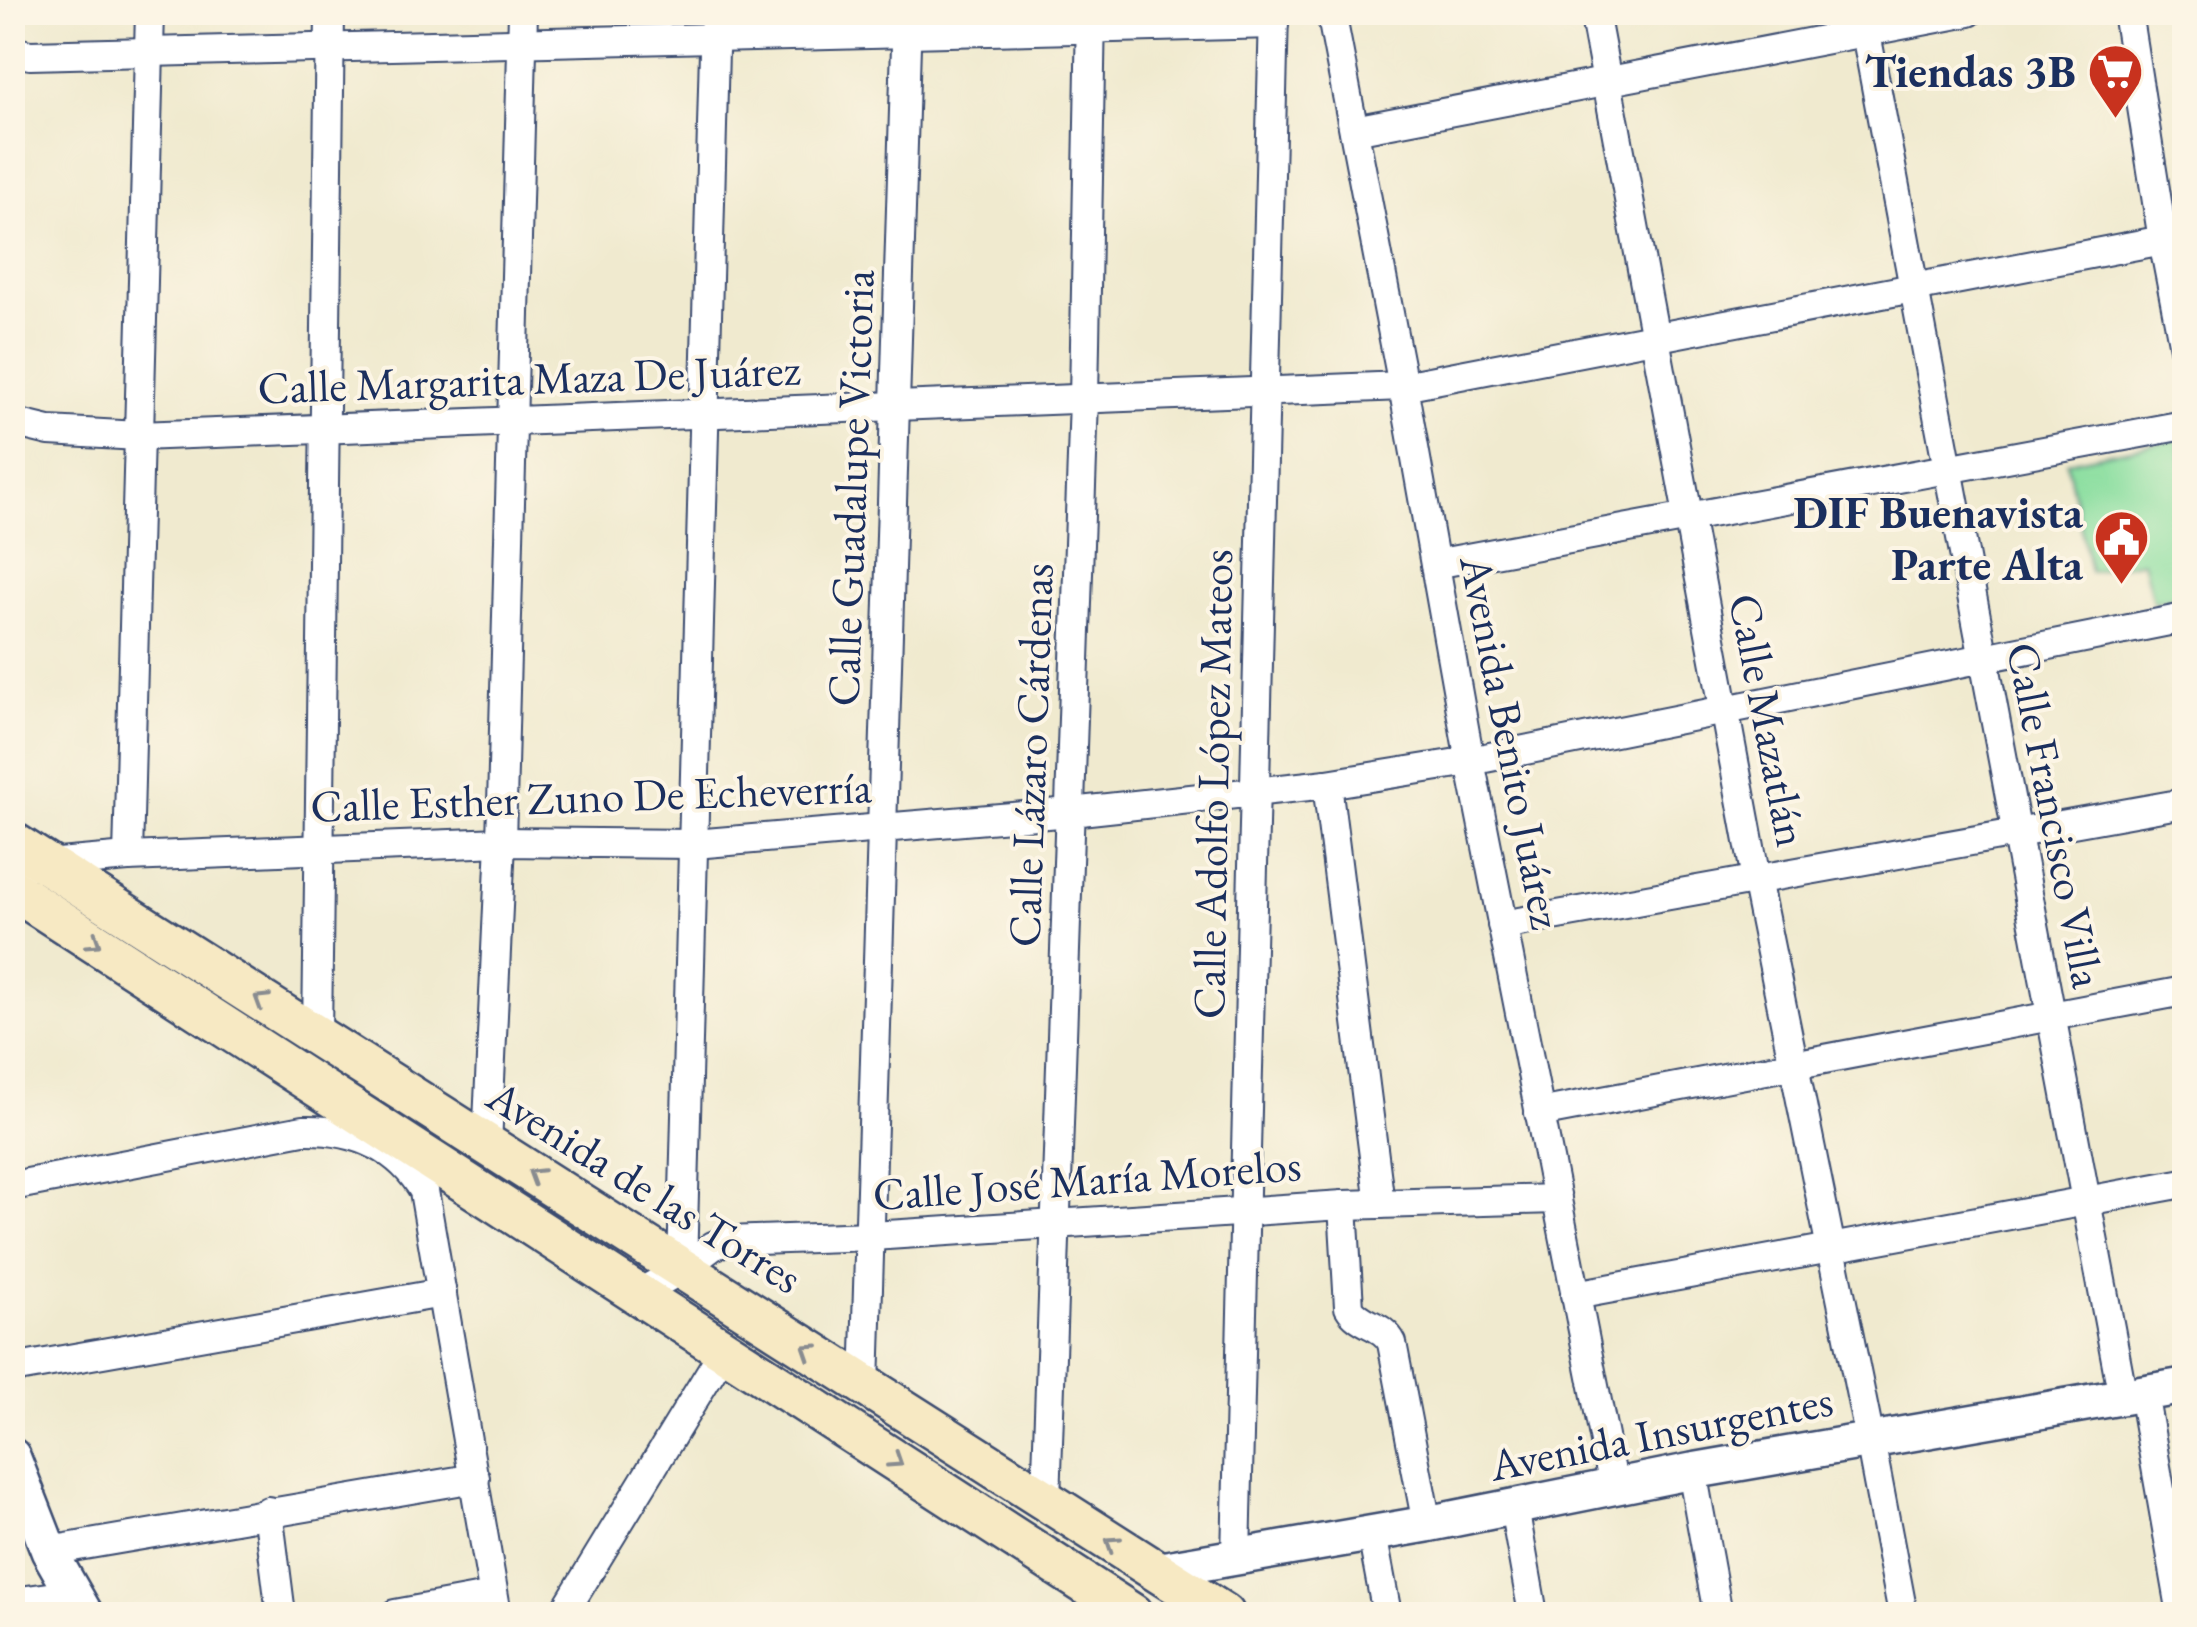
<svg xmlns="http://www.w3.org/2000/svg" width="2197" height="1627" viewBox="0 0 2197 1627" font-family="'EB Garamond',serif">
  <rect width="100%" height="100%" fill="#fcf5e5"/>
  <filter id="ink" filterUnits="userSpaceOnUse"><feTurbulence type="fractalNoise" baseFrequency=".01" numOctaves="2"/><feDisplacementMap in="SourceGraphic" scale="20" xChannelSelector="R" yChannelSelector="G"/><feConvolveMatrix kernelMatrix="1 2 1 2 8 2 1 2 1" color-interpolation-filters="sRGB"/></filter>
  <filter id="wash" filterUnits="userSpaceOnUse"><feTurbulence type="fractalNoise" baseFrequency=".0048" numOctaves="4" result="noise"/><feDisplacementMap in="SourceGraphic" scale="40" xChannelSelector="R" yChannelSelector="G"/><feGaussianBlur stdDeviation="2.25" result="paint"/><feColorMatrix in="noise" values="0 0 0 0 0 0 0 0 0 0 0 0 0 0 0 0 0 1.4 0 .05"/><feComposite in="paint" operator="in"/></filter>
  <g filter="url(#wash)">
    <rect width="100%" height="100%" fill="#f0eacf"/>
    <path fill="#89de9f" stroke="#52867e" stroke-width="2.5" d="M2178,439L2184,471V595L2153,602L2143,561L2090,572L2067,462Z"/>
  </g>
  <g filter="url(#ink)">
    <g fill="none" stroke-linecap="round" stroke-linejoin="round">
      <defs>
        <g id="minor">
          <path d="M1331,12L1403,386L1470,761L1614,1487"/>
          <path d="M1594,12L1756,879L1870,1440L1903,1614"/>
          <path d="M1862,12L2123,1397"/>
          <path d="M2127,12L2163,240L2184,348"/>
          <path d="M12,51L30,55L1274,24"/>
          <path d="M1354,130L1969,12"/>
          <path d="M12,422L49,431L139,436L1403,386L2184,236"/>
          <path d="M1435,564L2184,425"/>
          <path d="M1327,784L1380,1204"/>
          <path d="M128,857L150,12"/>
          <path d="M12,867L128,857L501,842L694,844L1071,812L1327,784L1470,761L2184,618"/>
          <path d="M1502,925L2184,803"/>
          <path d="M317,1036L330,12"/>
          <path d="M1539,1113L2184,991"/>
          <path d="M487,1145L501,842L523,12"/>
          <path d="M12,1186L303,1130C353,1129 398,1146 424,1191L497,1614"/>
          <path d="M1343,1205L1349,1307C1359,1325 1383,1324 1392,1343L1427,1524"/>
          <path d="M682,1269L715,12"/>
          <path d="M638,1294L682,1269L713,1246L726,1241L872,1236L1343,1205L1557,1199"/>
          <path d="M1575,1295L2184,1183"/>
          <path d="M12,1369L442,1293"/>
          <path d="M865,1386L907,12"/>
          <path d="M2143,1393L2182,1614"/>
          <path d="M1692,1471L1718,1614"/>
          <path d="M1046,1501L1084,399L1091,12"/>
          <path d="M1514,1507L1533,1614"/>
          <path d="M268,1511L281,1614"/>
          <path d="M1372,1534L1387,1614"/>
          <path d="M49,1551L475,1478"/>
          <path d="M1236,1557L1274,12"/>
          <path d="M12,1602L71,1594"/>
          <path d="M395,1614L493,1596"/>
          <path d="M563,1614L724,1350"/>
        </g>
        <g id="tertiary">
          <path d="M12,1456L49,1551L85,1614"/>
          <path d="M1155,1571L1427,1524L1692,1471L2184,1386"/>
        </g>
        <g id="secondary">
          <path d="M12,842L1224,1614"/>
          <path d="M12,889L1132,1614"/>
        </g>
      </defs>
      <use href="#minor" stroke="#3b4b6f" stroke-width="32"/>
      <use href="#tertiary" stroke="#3b4b6f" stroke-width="40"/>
      <use href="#secondary" stroke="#3b4b6f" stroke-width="45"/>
      <use href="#minor" stroke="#fff" stroke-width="28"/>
      <use href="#tertiary" stroke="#fff" stroke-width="35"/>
      <use href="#secondary" stroke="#f7e9c3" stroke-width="40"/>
    </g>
    <defs><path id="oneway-chevron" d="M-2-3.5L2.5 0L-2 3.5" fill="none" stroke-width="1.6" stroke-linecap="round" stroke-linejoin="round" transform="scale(2.5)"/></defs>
    <g stroke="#898c90">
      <use href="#oneway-chevron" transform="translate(94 942) rotate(33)"/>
      <use href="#oneway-chevron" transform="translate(261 1000) rotate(-148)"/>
      <use href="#oneway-chevron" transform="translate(535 1175) rotate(-148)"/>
      <use href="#oneway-chevron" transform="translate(809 1350) rotate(-147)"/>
      <use href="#oneway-chevron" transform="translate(896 1461) rotate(33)"/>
      <use href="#oneway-chevron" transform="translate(1112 1543) rotate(-147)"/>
    </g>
  </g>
  <defs>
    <symbol id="supermarket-pin" viewBox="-11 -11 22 30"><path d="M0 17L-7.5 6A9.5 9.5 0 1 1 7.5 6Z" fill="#c8321e" stroke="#fcf5e5"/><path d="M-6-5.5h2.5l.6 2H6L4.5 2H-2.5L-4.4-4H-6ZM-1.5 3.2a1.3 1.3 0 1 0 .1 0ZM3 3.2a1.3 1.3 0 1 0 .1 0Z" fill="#fff"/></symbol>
    <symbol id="civic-pin" viewBox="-11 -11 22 30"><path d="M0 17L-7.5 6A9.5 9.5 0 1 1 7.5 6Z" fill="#c8321e" stroke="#fcf5e5"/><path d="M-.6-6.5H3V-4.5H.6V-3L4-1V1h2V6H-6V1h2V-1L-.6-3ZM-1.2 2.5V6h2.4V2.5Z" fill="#fff"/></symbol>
  </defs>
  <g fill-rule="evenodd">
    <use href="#supermarket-pin" x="2084" y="40" width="63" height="86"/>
    <use href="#civic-pin" x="2090" y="506" width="63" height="86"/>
  </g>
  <g text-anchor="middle" stroke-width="8" stroke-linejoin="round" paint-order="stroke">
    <g font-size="45" font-weight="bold" fill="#1b2f5e" stroke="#fcf5e5" text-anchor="end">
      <text x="2076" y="87">Tiendas 3B</text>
      <text x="2083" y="528">DIF Buenavista<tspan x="2083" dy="52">Parte Alta</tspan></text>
    </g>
    <g font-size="45" fill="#1b2f5e" stroke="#fcf5e5">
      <text transform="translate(529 378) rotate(-2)" y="16">Calle Margarita Maza De Juárez</text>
      <text transform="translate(850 488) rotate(-88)" y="16">Calle Guadalupe Victoria</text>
      <text transform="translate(1769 720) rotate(79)" y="16">Calle Mazatlán</text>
      <text transform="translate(1512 742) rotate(79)" y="16">Avenida Benito Juárez</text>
      <text transform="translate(1030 755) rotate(-88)" y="16">Calle Lázaro Cárdenas</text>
      <text transform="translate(1212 784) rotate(-89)" y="16">Calle Adolfo López Mateos</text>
      <text transform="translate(591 796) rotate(-2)" y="16">Calle Esther Zuno De Echeverría</text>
      <text transform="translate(2056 815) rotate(79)" y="16">Calle Francisco Villa</text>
      <text transform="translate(1087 1179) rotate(-4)" y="16">Calle José María Morelos</text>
      <text transform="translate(645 1186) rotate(32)" y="16">Avenida de las Torres</text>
      <text transform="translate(1661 1432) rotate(-11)" y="16">Avenida Insurgentes</text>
    </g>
  </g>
  <rect width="2197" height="1627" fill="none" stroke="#fcf5e5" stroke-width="50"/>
</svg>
